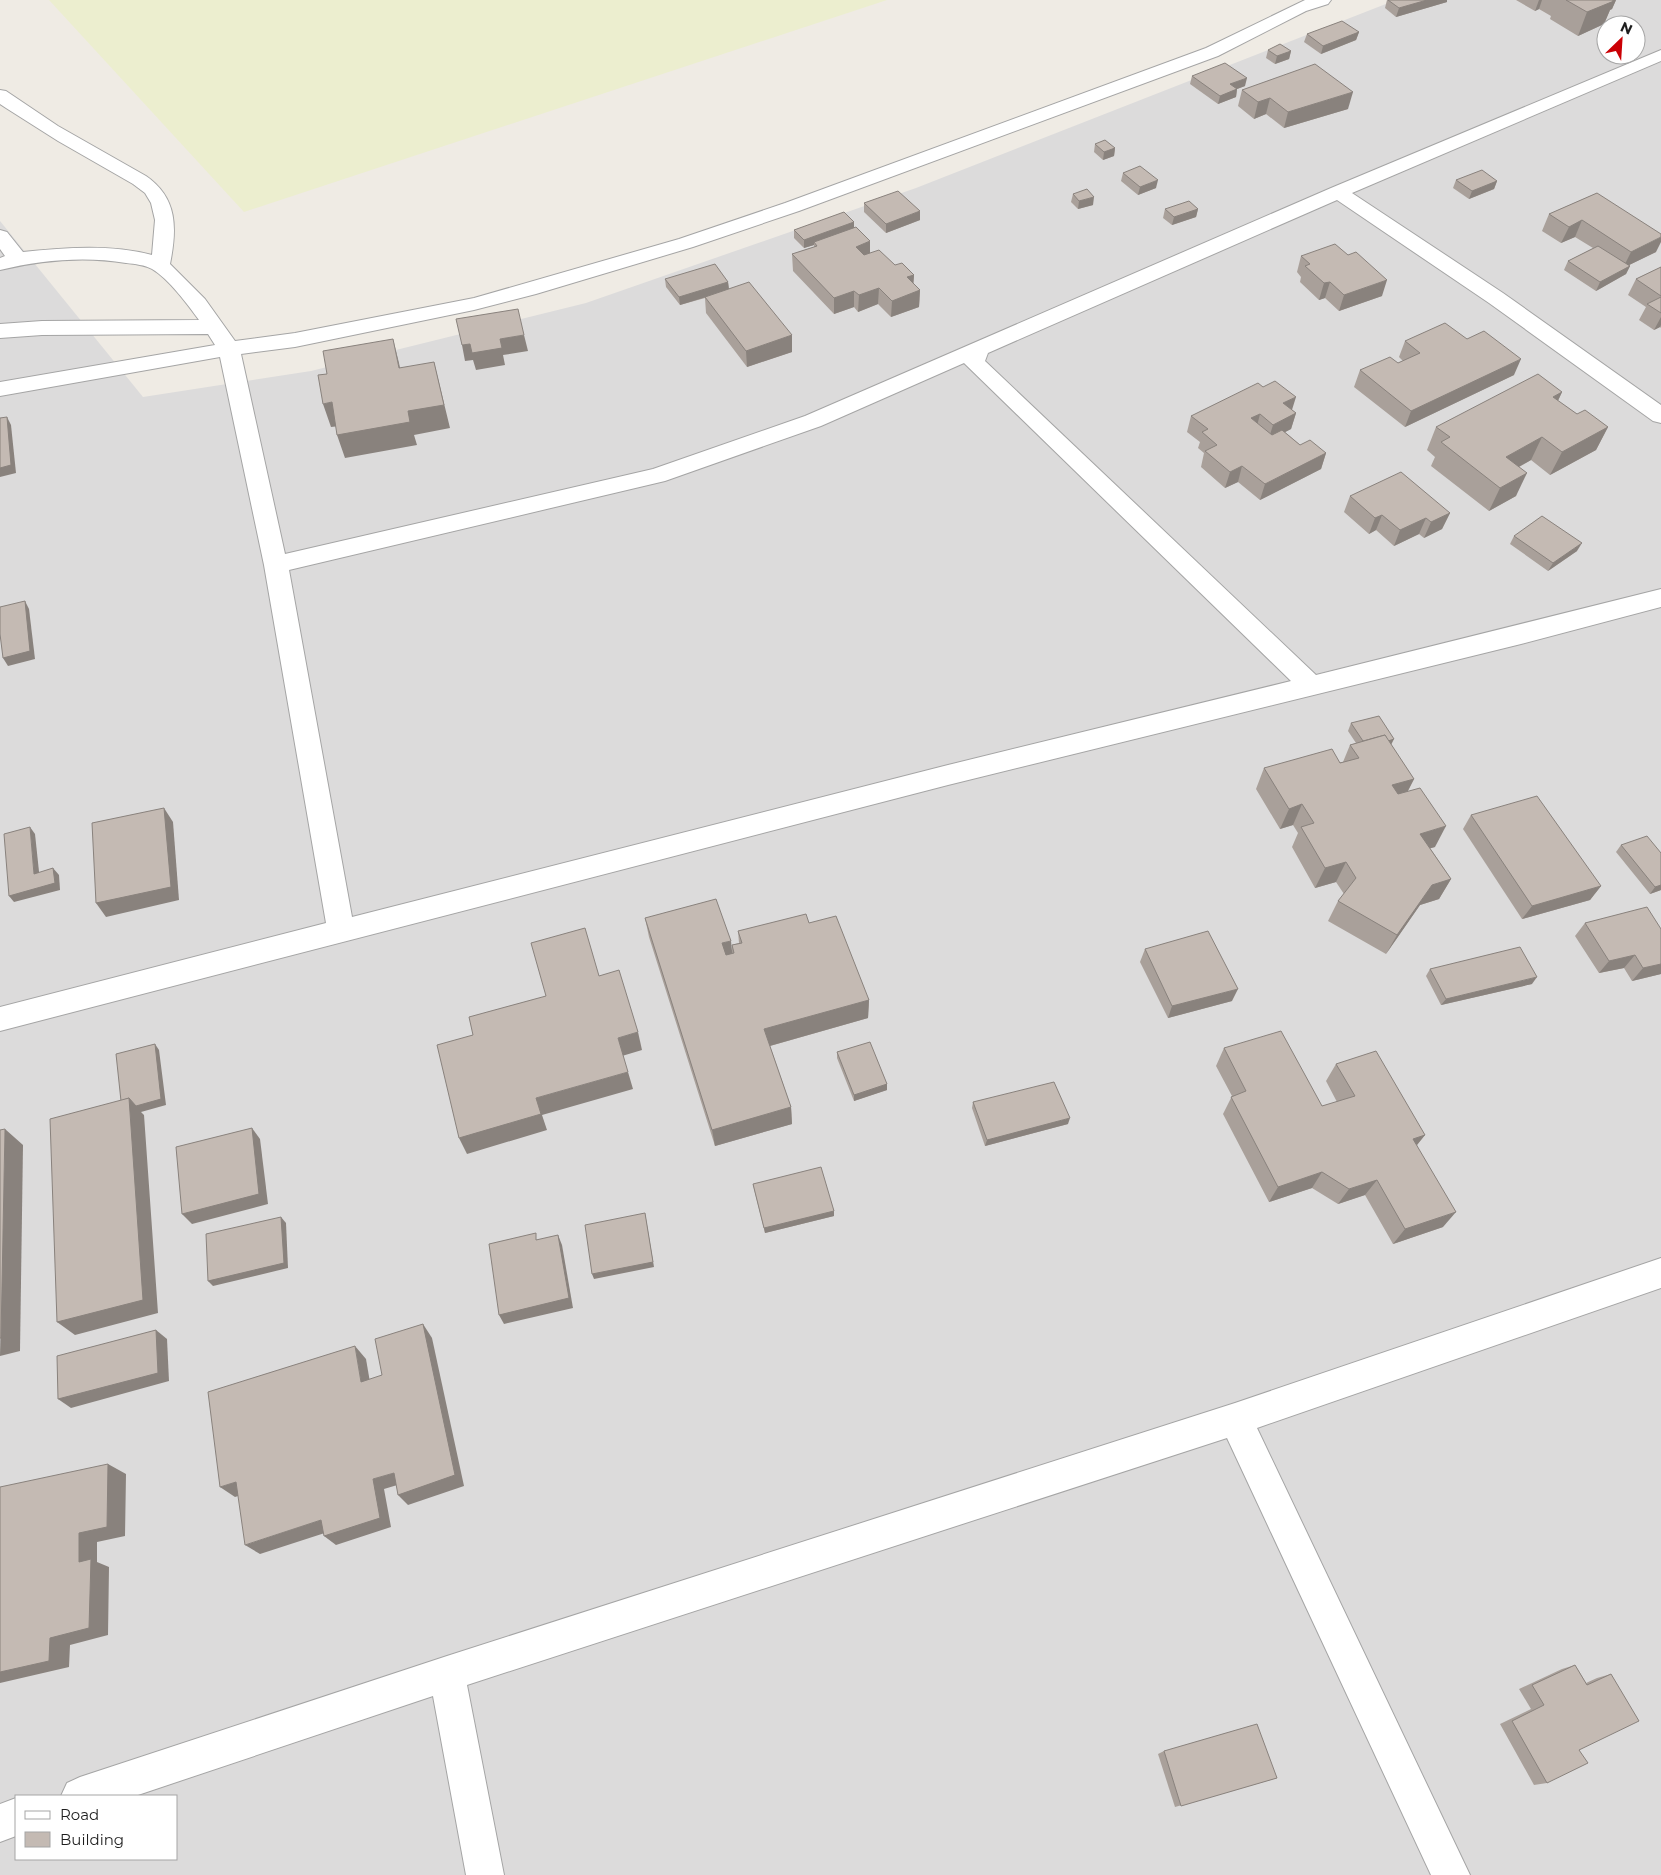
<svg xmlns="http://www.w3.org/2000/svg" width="1661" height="1875" viewBox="0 0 1661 1875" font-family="Montserrat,sans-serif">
  <rect width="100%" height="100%" fill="#efebe4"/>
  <path fill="#dcdbdb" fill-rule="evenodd" d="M1396,0H1661V1875H0V221L143,397L311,371L586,303L916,188ZM1606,25H1636V55H1606ZM16,1796H176V1859H16Z"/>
  <path fill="#eceecf" d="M49,0H887L244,212Z"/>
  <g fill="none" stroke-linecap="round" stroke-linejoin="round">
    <defs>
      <g id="minor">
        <path d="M1305,0H1331L1328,4L1306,11L1218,56L799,211L693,247L536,294L474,310L295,347L241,354L285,554L653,469L805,416L1331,188L1661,50V61L1352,193L1503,293L1661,405V423L1653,421L1489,303L1337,200L988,353L985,361L1316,675L1661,589V607L1517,645L948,785L0,1031V1007L326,923L264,565L220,357L0,396V382L215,345L208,334L42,335L0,338V324L42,321L199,320C188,305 169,279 152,269C145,265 135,264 126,263C85,256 41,260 0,270V258L5,256L0,249V230L7,232L23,252C67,248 108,244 152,255L155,220L151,203L145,193L133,184L58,141L6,108L0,104V90L6,91L58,126L146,176C178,198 177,229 170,264L205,299L235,341L295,333L474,298L679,239L785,203L1206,48ZM964,363L1291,681L948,765L352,917L289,570L665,481L821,426Z"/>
        <path d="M1661,1258V1288L1257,1428L1470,1875H1431L1227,1438L467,1685L504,1875H466L433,1696L135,1796H61L67,1783L80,1777L447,1656L1235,1403Z"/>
        <path d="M16,1798V1836L0,1842V1804Z"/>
      </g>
    </defs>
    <use href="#minor" stroke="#a5a5a5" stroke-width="2"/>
    <use href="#minor" fill="#fff" fill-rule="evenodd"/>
  </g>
  <g fill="#a9a09a">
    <path d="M1387,0H1447V2L1396,17L1385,8Z"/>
    <path d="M1516,0H1616L1612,9L1610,10L1604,24L1578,36L1550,19L1551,16L1539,9L1535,11Z"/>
    <path d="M1359,32L1356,40L1321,54L1304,42L1307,34Z"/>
    <path d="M1268,50L1291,51L1289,59L1275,64L1266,58Z"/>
    <path d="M1192,76L1245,86L1237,89L1236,97L1218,104L1190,84Z"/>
    <path d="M1242,90L1348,109L1284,128L1266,114L1254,119L1238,106Z"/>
    <path d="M1095,144L1115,148L1114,156L1103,160L1094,152Z"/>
    <path d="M1123,173L1156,188L1138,195L1121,181Z"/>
    <path d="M1456,180L1497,181L1494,189L1469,199L1453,188Z"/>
    <path d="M1597,193L1656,252L1629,265L1630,266L1626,274L1596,291L1564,270L1568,261L1593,248L1575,237L1561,243L1542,231L1549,214Z"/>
    <path d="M1073,194L1093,205L1078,209L1071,202Z"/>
    <path d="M864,203L920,220L886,233L864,212Z"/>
    <path d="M1165,209H1198L1196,217L1172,225L1163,218Z"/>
    <path d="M854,222V228L870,253L914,275L913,283L920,290L919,307L891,317L878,304L858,312L854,307L834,314L793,271L792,254L814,247V245L804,248L794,238V230Z"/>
    <path d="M1301,256L1382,296L1339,311L1325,298L1319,300L1300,282L1301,277L1297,272Z"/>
    <path d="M1661,267V328L1660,327L1654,330L1639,320L1646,307L1628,295L1636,279Z"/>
    <path d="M665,279L728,282L729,289L792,335V352L747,367L706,313L705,298L680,305L666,287Z"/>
    <path d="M1467,339L1514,375L1405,427L1354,387L1360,370L1398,363L1403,361L1399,357L1405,341Z"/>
    <path d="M1263,387L1296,413L1291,429L1285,432L1300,445L1326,453L1321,469L1260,500L1238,482L1225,488L1201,467L1204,453L1198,448L1200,442L1187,432L1191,416Z"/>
    <path d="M1562,392L1558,401L1577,414L1608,427L1596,450L1550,475L1531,460L1519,467L1516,496L1489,511L1431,466L1435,457L1427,450L1436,427Z"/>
    <path d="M1350,496L1450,513L1442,529L1424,538L1419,534L1394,546L1376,530L1369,534L1344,512Z"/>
    <path d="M1514,536L1577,551L1548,571L1510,544Z"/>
    <path d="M1351,723L1391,745L1414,779L1408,791L1435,847L1430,848L1451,879L1439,899L1420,905L1386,954L1328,921L1338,901L1344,894L1336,882L1315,888L1292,847L1298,833L1293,825L1280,829L1256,789L1264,768L1343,762L1350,745L1356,743L1348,731Z"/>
    <path d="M1471,815L1601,886L1590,900L1522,919L1463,829Z"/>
    <path d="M1621,845L1661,853V890L1650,894L1616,852Z"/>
    <path d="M645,918L732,953V945L739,943L738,931L809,923L869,1000L868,1018L770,1046L791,1107L792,1124L715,1146L649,937Z"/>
    <path d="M1585,923L1661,929V974L1632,981L1624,968L1599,973L1575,936Z"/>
    <path d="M1145,949L1232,1001L1168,1018L1140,962Z"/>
    <path d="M1430,969L1532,984L1441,1005L1426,976Z"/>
    <path d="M1224,1048L1322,1106L1337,1102L1326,1081L1336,1064L1425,1135L1417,1145L1443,1227L1393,1244L1365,1195L1338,1204L1312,1188L1269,1202L1223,1114L1232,1096L1216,1066Z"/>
    <path d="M837,1052L887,1084V1090L854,1101L837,1058Z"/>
    <path d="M973,1102L1068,1124L985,1146L972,1108Z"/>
    <path d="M753,1184L834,1211V1216L765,1233L754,1189Z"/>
    <path d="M1575,1665L1586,1683L1597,1678L1611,1674L1579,1750L1547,1783L1534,1785L1500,1724L1531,1709L1519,1689L1562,1669Z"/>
    <path d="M1164,1751L1277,1778L1175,1807L1158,1754Z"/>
  </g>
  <g fill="#89827d">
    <path d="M1427,0H1447V2L1396,17L1399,8Z"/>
    <path d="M1539,0H1542L1539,9L1535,11Z"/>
    <path d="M1599,0H1616L1612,9L1610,10L1604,24L1578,36L1587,12Z"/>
    <path d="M1359,32L1356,40L1321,54L1323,46Z"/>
    <path d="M1291,51L1289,59L1275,64L1277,56Z"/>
    <path d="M1247,78L1245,86L1237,89L1236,97L1218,104L1220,96L1230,84Z"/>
    <path d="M1353,92L1348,109L1284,128L1288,112Z"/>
    <path d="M1270,98L1266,114L1254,119L1258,102Z"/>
    <path d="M1115,148L1114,156L1103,160L1104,152Z"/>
    <path d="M1158,180L1156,188L1138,195L1140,187Z"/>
    <path d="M1497,181L1494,189L1469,199L1472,191Z"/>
    <path d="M1094,197L1093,205L1078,209L1079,201Z"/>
    <path d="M1198,209L1196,217L1172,225L1174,217Z"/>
    <path d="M920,211V220L886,233V224Z"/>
    <path d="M1582,220L1575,237L1561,243L1569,227Z"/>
    <path d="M854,222V230L814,242V245L804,248V240Z"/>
    <path d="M1661,237V242L1656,252L1623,268L1631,252Z"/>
    <path d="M870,241V257L856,263V247Z"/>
    <path d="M1630,266L1626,274L1596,291L1600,282Z"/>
    <path d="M914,275L913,291L907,277Z"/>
    <path d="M1387,280L1382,296L1339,311L1344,295Z"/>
    <path d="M728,282L729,290L680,305L679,297Z"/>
    <path d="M1330,282L1325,298L1319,300L1324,283Z"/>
    <path d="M879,288L878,304L858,312L859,295Z"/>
    <path d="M920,290L919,307L891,317L892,301Z"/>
    <path d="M854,291V307L834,314V298Z"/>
    <path d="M1661,317V325L1660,327L1654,330Z"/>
    <path d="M524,335L528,351L503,355L505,365L476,370L473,360L465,361L462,345Z"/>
    <path d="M792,335V352L747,367L746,351Z"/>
    <path d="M393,339L399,363L405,392L399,368Z"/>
    <path d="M1521,359L1514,375L1405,427L1411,411Z"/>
    <path d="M434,362L450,428L414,435L417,445L345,458L337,435L408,411Z"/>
    <path d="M1562,392L1551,415L1553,397Z"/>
    <path d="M1296,397L1291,413L1283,403Z"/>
    <path d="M332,402L340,426L331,427L323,404Z"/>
    <path d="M1296,413L1291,429L1268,441L1273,425Z"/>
    <path d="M1260,414L1256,430L1251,418Z"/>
    <path d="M7,417L11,425L16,473L0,477V468Z"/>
    <path d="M1608,427L1596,450L1550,475L1562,452Z"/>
    <path d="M1542,437L1531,460L1495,480L1506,457Z"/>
    <path d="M1326,453L1321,469L1260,500L1265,484Z"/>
    <path d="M1242,466L1238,482L1225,488L1230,472Z"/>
    <path d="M1527,473L1516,496L1489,511L1500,488Z"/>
    <path d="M1450,513L1442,529L1424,538L1431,522Z"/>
    <path d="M1382,515L1376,530L1369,534L1375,518Z"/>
    <path d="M1426,518L1419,534L1394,546L1400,530Z"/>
    <path d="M1582,543L1577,551L1548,571L1553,563Z"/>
    <path d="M25,601L29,609L35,659L8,666L3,658Z"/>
    <path d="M1394,739L1390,747H1367Z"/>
    <path d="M1414,779L1403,800L1382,806L1392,785Z"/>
    <path d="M1302,804L1293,825L1280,829L1289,809Z"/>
    <path d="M164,808L173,822L179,900L106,917L96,903Z"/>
    <path d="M1446,826L1435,847L1409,854L1420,834Z"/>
    <path d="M30,827L35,834L40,881L34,874Z"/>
    <path d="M1346,862L1336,882L1315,888L1325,868Z"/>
    <path d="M53,868L59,875L60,890L14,902L9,896Z"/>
    <path d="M1451,879L1439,899L1420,905L1386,954L1397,935L1432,885Z"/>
    <path d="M1661,885V890L1650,894L1655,887Z"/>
    <path d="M1601,886L1590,900L1522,919L1532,906Z"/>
    <path d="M731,941L733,960L724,962L722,943Z"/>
    <path d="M1635,955L1624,968L1599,973L1609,961Z"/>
    <path d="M1661,964V974L1632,981L1643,968Z"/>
    <path d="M1537,977L1532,984L1441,1005L1446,999Z"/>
    <path d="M1238,989L1232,1001L1168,1018L1172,1006Z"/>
    <path d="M869,1000L868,1018L766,1047L764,1029Z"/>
    <path d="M638,1032L642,1050L622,1056L618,1038Z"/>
    <path d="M155,1044L159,1050L166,1105L141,1112L144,1115L158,1313L75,1335L57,1322L129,1098Z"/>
    <path d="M628,1072L633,1089L542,1115L547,1130L467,1154L459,1138L536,1098Z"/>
    <path d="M887,1084V1090L854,1101V1095Z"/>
    <path d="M791,1107L792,1124L715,1146L712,1130Z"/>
    <path d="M1070,1118L1068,1124L985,1146L987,1140Z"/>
    <path d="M252,1128L260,1139L268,1204L192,1224L182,1214Z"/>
    <path d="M5,1129L23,1145L20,1351L0,1356Z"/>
    <path d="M1425,1135L1412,1151L1413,1139Z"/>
    <path d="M1322,1172L1312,1188L1269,1202L1278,1187Z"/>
    <path d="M1377,1180L1365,1195L1338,1204L1349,1189Z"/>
    <path d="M834,1211V1216L765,1233L764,1228Z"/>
    <path d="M1456,1212L1443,1227L1393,1244L1405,1229Z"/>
    <path d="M645,1213L654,1267L594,1279L592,1274Z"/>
    <path d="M281,1217L286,1223L288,1268L213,1286L208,1281Z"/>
    <path d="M558,1235L562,1245L573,1308L504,1324L499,1315Z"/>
    <path d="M423,1324L432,1338L464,1486L408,1505L398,1495Z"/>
    <path d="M156,1330L167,1339L169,1381L71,1408L58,1399Z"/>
    <path d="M355,1346L366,1359L372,1394L361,1382Z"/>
    <path d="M108,1464L126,1474L125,1536L97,1542V1562L109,1567L108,1635L70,1645L69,1667L0,1683V1672L50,1638L79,1562V1533Z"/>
    <path d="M394,1473L404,1483L384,1489L391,1527L336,1545L324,1536L373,1479Z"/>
    <path d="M236,1482L251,1492L235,1497L220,1487Z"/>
    <path d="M321,1520L334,1530L260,1554L245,1545Z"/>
  </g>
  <g fill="#c4bab3" stroke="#89827d">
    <path d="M1388,0H1427L1399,8Z"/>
    <path d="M1566,0H1612L1614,1L1587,12Z"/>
    <path d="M1342,21L1359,32L1323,46L1307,34Z"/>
    <path d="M1280,44L1291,51L1277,56L1268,50Z"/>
    <path d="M1225,63L1247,78L1230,84L1237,89L1220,96L1192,76Z"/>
    <path d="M1315,64L1353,92L1288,112L1270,98L1258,102L1242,90Z"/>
    <path d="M1105,140L1115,148L1104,152L1095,144Z"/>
    <path d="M1140,166L1158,180L1140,187L1123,173Z"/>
    <path d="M1482,170L1497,181L1472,191L1456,180Z"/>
    <path d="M1087,189L1094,197L1079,201L1073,194Z"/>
    <path d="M898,191L920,211L886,224L864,203Z"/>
    <path d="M1597,193L1661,234V237L1631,252L1582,220L1569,227L1549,214Z"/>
    <path d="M1189,201L1198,209L1174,217L1165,209Z"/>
    <path d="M844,212L854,222L804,240L794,230Z"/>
    <path d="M856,227L870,241L856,247L864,255L879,250L895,265L902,263L914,275L907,277L920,290L892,301L879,288L859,295L854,291L834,298L792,254L817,246L814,242Z"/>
    <path d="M1335,244L1348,255L1356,252L1387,280L1344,295L1330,282L1324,283L1305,266L1310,264L1301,256Z"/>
    <path d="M1598,246L1630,266L1600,282L1568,261Z"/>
    <path d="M715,264L728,282L679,297L665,279Z"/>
    <path d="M1661,267V296L1636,279Z"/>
    <path d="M749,282L792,335L746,351L705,297Z"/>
    <path d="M1661,297V313L1647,304Z"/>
    <path d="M518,309L524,335L500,339L502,348L472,353L470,344L462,345L456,319Z"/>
    <path d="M1445,323L1467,339L1484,331L1521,359L1411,411L1360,370L1390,357L1398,363L1420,353L1405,341Z"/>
    <path d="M393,339L399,368L434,362L444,405L408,411L410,422L337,435L332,402L323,404L318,375L327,374L323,351Z"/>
    <path d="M1538,374L1562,392L1553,397L1577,414L1585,410L1608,427L1562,452L1542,437L1506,457L1527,473L1500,488L1441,442L1450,437L1436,427Z"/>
    <path d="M1275,381L1296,397L1283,403L1296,413L1273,425L1260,414L1251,418L1272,435L1282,430L1300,445L1310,440L1326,453L1265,484L1242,466L1230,472L1205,451L1217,445L1202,432L1208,429L1191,416L1258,383L1263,387Z"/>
    <path d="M7,417L11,465L0,468V418Z"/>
    <path d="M1401,472L1450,513L1431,522L1426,518L1400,530L1382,515L1375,518L1350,496Z"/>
    <path d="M1542,516L1582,543L1553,563L1514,536Z"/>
    <path d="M25,601L30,651L3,658L0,634V607Z"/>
    <path d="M1379,716L1394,739L1388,741L1385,735L1363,741L1351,723Z"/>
    <path d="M1385,735L1414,779L1392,785L1398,794L1420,788L1446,826L1420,834L1451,879L1432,885L1397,935L1338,901L1356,878L1346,862L1325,868L1301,827L1314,823L1302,804L1289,809L1264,768L1332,749L1340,763L1359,758L1350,745Z"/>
    <path d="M1537,796L1601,886L1532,906L1471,815Z"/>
    <path d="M164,808L171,887L96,903L92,823Z"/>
    <path d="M30,827L34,874L53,868L55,883L9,896L4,834Z"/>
    <path d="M1647,836L1661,853V885L1655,887L1621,845Z"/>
    <path d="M716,899L731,941L722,943L726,955L734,953L732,945L742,943L738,931L806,914L809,923L836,916L869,1000L764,1029L791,1107L712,1130L645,918Z"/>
    <path d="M1647,907L1661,929V964L1643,968L1635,955L1609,961L1585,923Z"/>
    <path d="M585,928L599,976L619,970L638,1032L618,1038L628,1072L536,1098L541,1114L459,1138L437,1045L473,1035L469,1017L546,996L531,943Z"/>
    <path d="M1208,931L1238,989L1172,1006L1145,949Z"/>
    <path d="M1520,947L1537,977L1446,999L1430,969Z"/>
    <path d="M1281,1031L1322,1106L1355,1096L1336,1064L1376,1051L1425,1135L1413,1139L1456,1212L1405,1229L1377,1180L1349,1189L1322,1172L1278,1187L1231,1097L1246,1091L1224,1048Z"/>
    <path d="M870,1042L887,1084L854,1095L837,1052Z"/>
    <path d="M155,1044L161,1099L136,1106L129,1098L121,1101L116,1054Z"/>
    <path d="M1054,1082L1070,1118L987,1140L973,1102Z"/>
    <path d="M129,1098L143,1300L57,1322L50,1119Z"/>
    <path d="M252,1128L259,1194L182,1214L176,1147Z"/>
    <path d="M5,1129L1,1338H0V1130Z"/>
    <path d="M821,1167L834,1211L764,1228L753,1184Z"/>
    <path d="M645,1213L653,1262L592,1274L585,1225Z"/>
    <path d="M281,1217L284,1263L208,1281L206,1234Z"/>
    <path d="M536,1233V1240L558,1235L569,1298L499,1315L489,1244Z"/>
    <path d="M423,1324L455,1475L398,1495L394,1473L373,1479L380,1518L324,1536L321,1520L245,1545L236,1482L220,1487L208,1392L355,1346L361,1382L382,1375L375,1339Z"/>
    <path d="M156,1330L158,1373L58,1399L57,1356Z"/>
    <path d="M108,1464L107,1527L79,1533V1562L91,1559L89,1628L50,1638L49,1661L0,1672V1487Z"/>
    <path d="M1575,1665L1587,1685L1611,1674L1639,1721L1579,1750L1588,1763L1547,1783L1512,1721L1544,1705L1532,1685Z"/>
    <path d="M1257,1724L1277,1778L1181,1806L1164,1751Z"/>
  </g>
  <rect x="15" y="1795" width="162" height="65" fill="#ffffff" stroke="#a5a5a5"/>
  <rect x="25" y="1811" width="25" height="8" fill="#ffffff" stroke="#a5a5a5"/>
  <text x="60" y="1820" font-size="15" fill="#1e1e1e">Road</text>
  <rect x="25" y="1832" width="25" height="15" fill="#c4bab3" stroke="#a5a5a5"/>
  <text x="60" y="1845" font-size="15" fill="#1e1e1e">Building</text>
  <g transform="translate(1621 40) rotate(25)"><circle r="24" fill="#ffffff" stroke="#a5a5a5"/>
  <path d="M0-4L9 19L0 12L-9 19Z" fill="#cb0005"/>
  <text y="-8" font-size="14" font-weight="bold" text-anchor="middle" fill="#1e1e1e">N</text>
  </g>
</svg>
